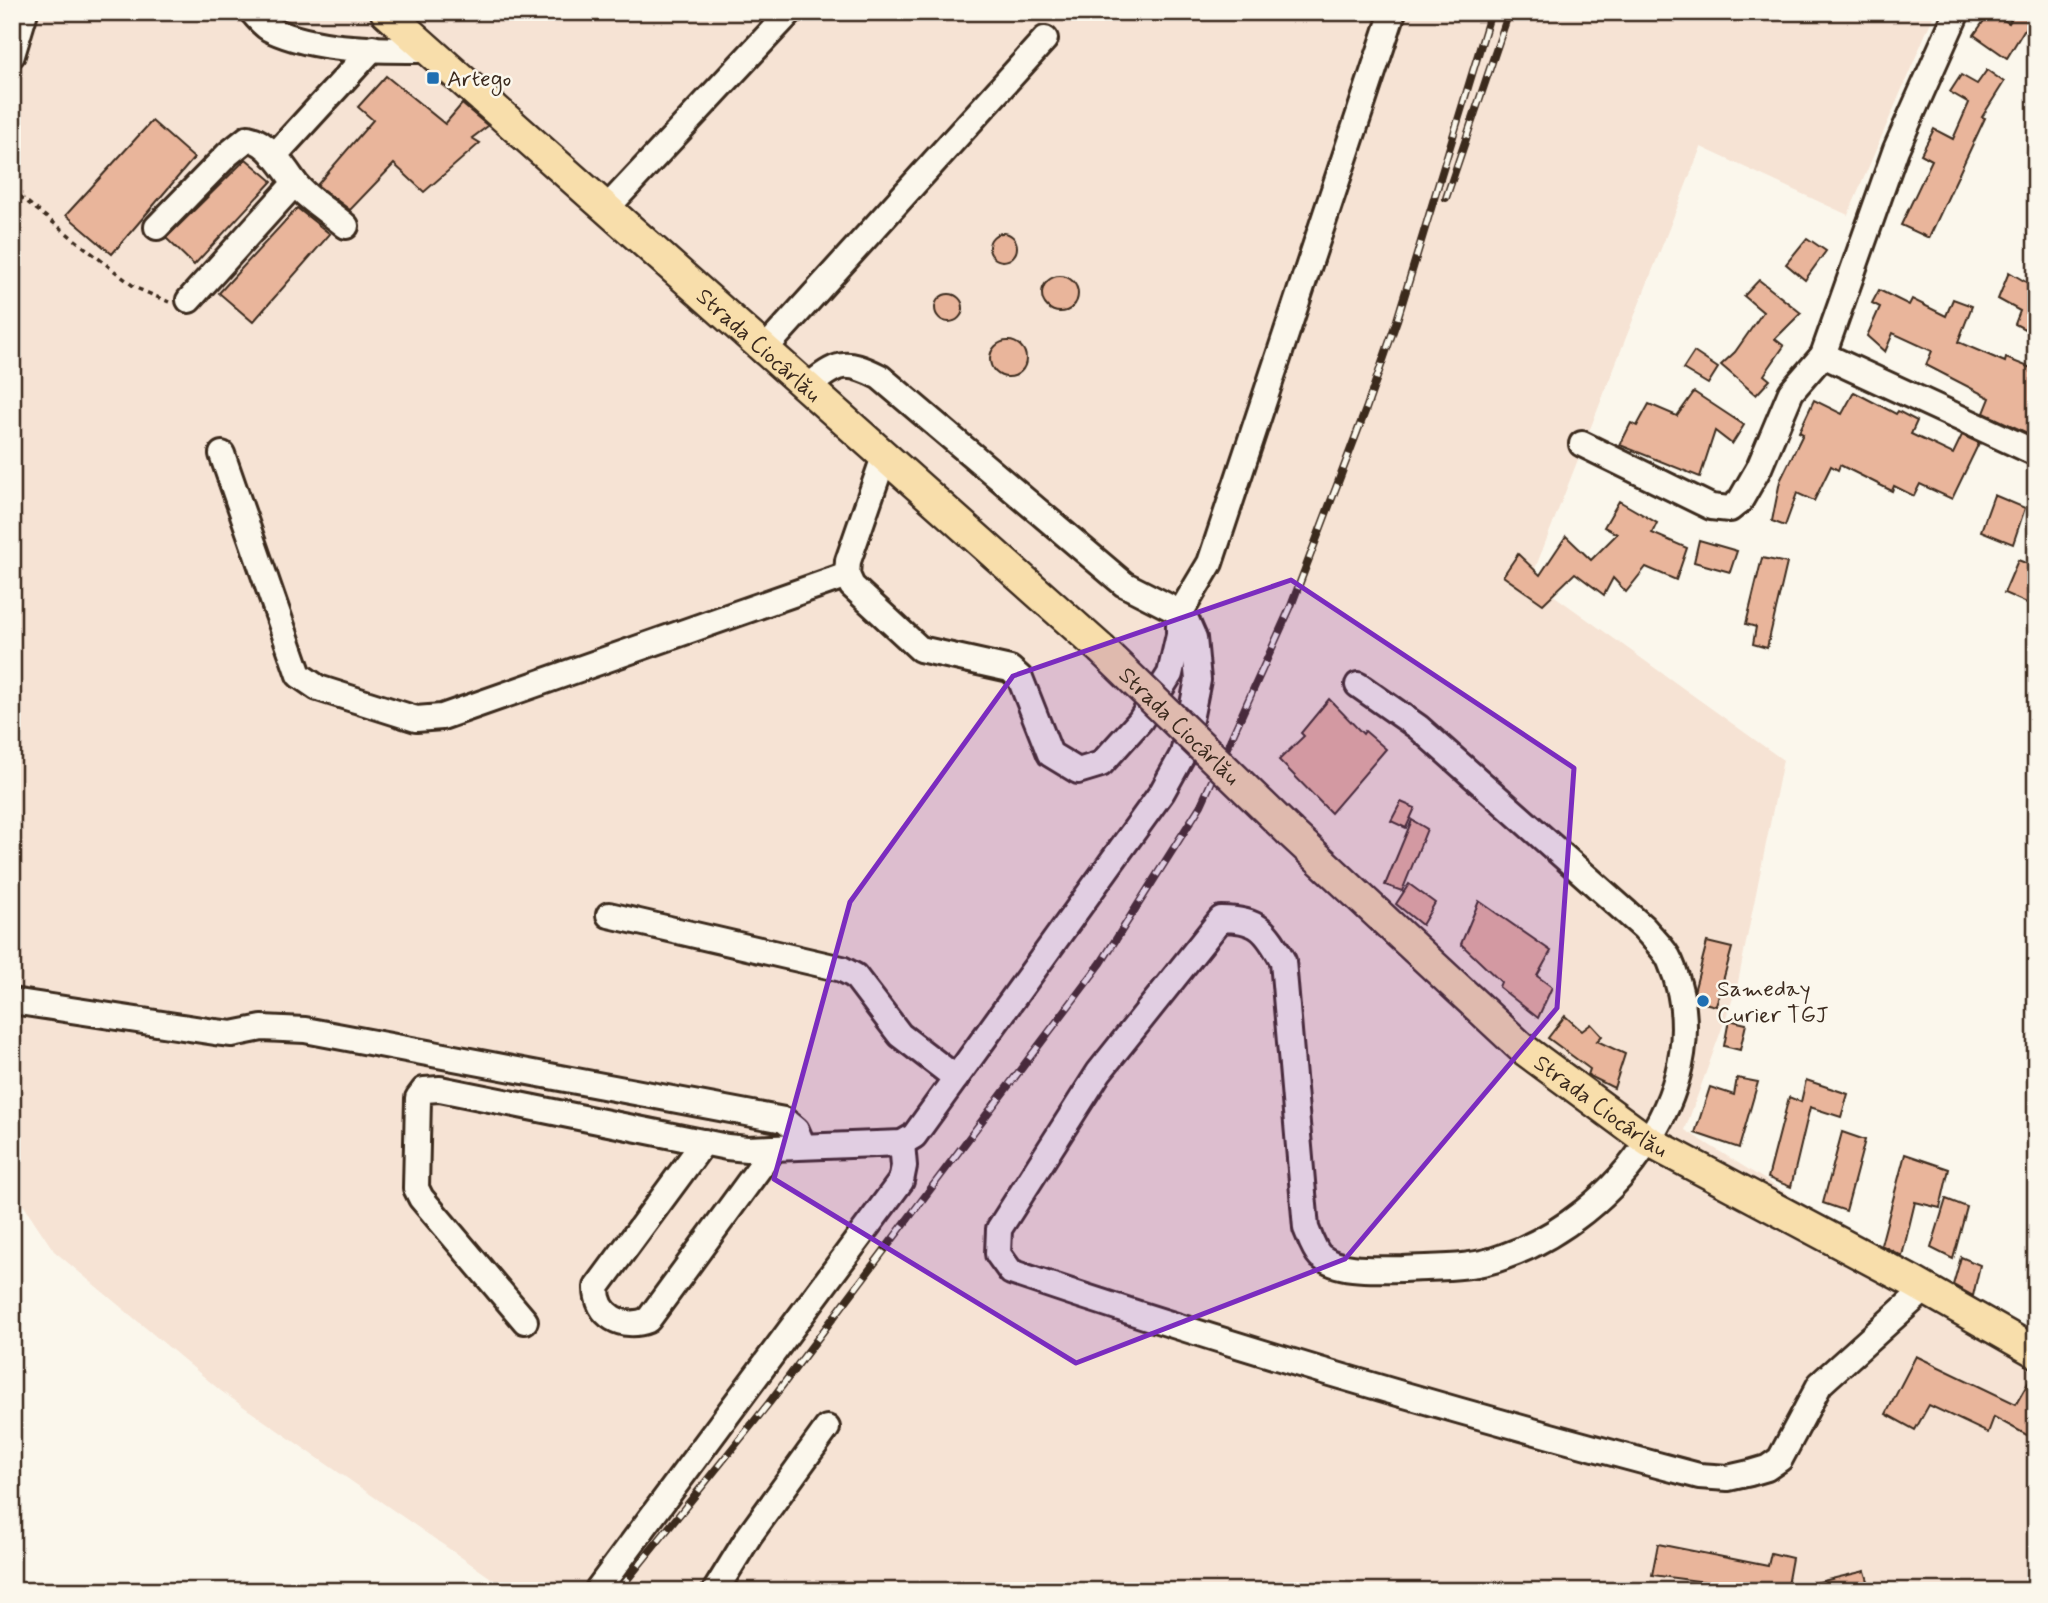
<svg xmlns="http://www.w3.org/2000/svg" width="2048" height="1603" viewBox="0 0 2048 1603" font-family="Mynerve,sans-serif">
  <rect width="100%" height="100%" fill="#fbf7ec"/>
  <filter id="ink" filterUnits="userSpaceOnUse"><feTurbulence type="fractalNoise" baseFrequency=".0143" numOctaves="2"/><feDisplacementMap in="SourceGraphic" scale="14" xChannelSelector="R" yChannelSelector="G"/><feConvolveMatrix kernelMatrix="1 2 1 2 8 2 1 2 1" color-interpolation-filters="sRGB"/></filter>
  <g filter="url(#ink)">
    <path fill="#f6e3d4" d="M12,12H1935L1848,215L1701,147L1531,579L1783,760L1737,987L1685,1130L1857,1237L2036,1363V1591H510L221,1391L54,1251L12,1188Z"/>
    <g fill="#e9b59b" stroke="#3b2a1e" stroke-width="2">
      <path d="M1990,12L2009,23L2015,12H2035L2007,58L1974,35Z"/>
      <path d="M1987,70L2004,82L1982,117L1985,118L1929,238L1901,225L1932,160L1921,154L1934,129L1953,139L1969,103L1950,92L1961,75L1977,84Z"/>
      <path d="M386,76L445,124L462,104L488,126L472,138L480,143L424,192L394,164L350,210L317,185L373,120L358,107Z"/>
      <path d="M152,121L194,158L112,254L66,215Z"/>
      <path d="M246,159L272,181L194,265L166,238Z"/>
      <path d="M297,208L330,234L253,322L219,293Z"/>
      <circle cx="1003" cy="247" r="14"/>
      <path d="M1807,238L1826,251L1805,280L1786,264Z"/>
      <path d="M2009,272L2036,288V335L2015,324L2020,311L1998,299Z"/>
      <circle cx="1060" cy="294" r="18"/>
      <path d="M1759,280L1801,313L1775,339L1784,346L1764,375L1770,380L1756,395L1721,365L1735,352L1763,312L1744,296Z"/>
      <path d="M1879,290L1909,305L1912,299L1946,316L1953,299L1972,306L1958,342L2005,362L2006,358L2036,370V437L1984,413L1990,398L1926,365L1932,351L1893,333L1885,352L1867,336L1880,307L1872,303Z"/>
      <circle cx="949" cy="308" r="14"/>
      <circle cx="1008" cy="359" r="18"/>
      <path d="M1694,352L1718,368L1708,384L1683,369Z"/>
      <path d="M1694,392L1744,425L1732,444L1715,431L1700,477L1620,445L1631,423L1637,426L1649,404L1677,416Z"/>
      <path d="M1854,392L1896,414L1898,411L1917,421L1911,434L1953,454L1962,435L1979,443L1952,499L1920,484L1914,496L1894,486L1892,491L1840,465L1838,470L1831,466L1814,501L1797,493L1785,526L1772,521L1780,481L1803,434L1799,432L1814,400L1842,414Z"/>
      <path d="M1994,495L2025,508L2013,544L1981,531Z"/>
      <path d="M1619,501L1657,523L1652,533L1687,548L1676,580L1646,567L1626,592L1613,578L1604,595L1575,573L1543,604L1503,576L1518,554L1540,575L1566,536L1591,560L1617,534L1604,527Z"/>
      <path d="M1699,540L1737,551L1730,572L1694,562Z"/>
      <path d="M1762,558L1787,563L1767,648L1753,644L1756,627L1746,624Z"/>
      <path d="M2018,560L2036,567V607L2004,593Z"/>
      <path d="M1329,699L1363,734L1365,731L1386,749L1331,813L1279,760L1304,736L1301,733Z"/>
      <path d="M1401,802L1415,808L1406,828L1391,821Z"/>
      <path d="M1412,820L1427,829L1402,891L1385,885Z"/>
      <path d="M1409,884L1435,903L1422,925L1396,904Z"/>
      <path d="M1479,901L1551,951L1537,976L1552,987L1538,1018L1499,987L1501,982L1461,944Z"/>
      <path d="M1707,942L1732,948L1716,1006L1696,1001L1694,992Z"/>
      <path d="M1565,1016L1582,1031L1591,1024L1602,1036L1597,1041L1625,1054L1614,1088L1588,1075L1590,1069L1548,1038Z"/>
      <path d="M1729,1020L1746,1024L1740,1050L1724,1046Z"/>
      <path d="M1737,1078L1758,1082L1739,1148L1695,1133L1710,1087L1734,1095Z"/>
      <path d="M1806,1080L1848,1094L1841,1117L1810,1107L1791,1187L1768,1178L1789,1097L1801,1102Z"/>
      <path d="M1842,1132L1865,1140L1846,1211L1823,1203Z"/>
      <path d="M1905,1154L1949,1169L1940,1208L1915,1202L1902,1256L1881,1245Z"/>
      <path d="M1946,1199L1967,1207L1953,1259L1931,1248Z"/>
      <path d="M1961,1257L1980,1265L1973,1296L1953,1285Z"/>
      <path d="M1916,1356L2016,1404L2036,1369V1440L1994,1417L1988,1433L1929,1405L1915,1430L1886,1414Z"/>
      <path d="M1658,1544L1768,1566L1771,1553L1792,1558L1786,1591H1714L1713,1583L1652,1575Z"/>
      <path d="M1865,1571L1871,1591H1806V1585Z"/>
    </g>
    <g fill="none" stroke-linecap="round" stroke-linejoin="round">
      <defs>
        <g id="minor">
          <path d="M252,12C258,18 264,27 272,30C318,51 378,50 428,50"/>
          <path d="M12,55L25,12"/>
          <path d="M274,156L373,48"/>
          <path d="M606,209L790,12"/>
          <path d="M157,227L228,154L248,138C268,142 284,167 295,183C307,199 331,213 346,226"/>
          <path d="M189,300L295,183"/>
          <path d="M763,351L1045,39"/>
          <path d="M1823,355L2036,453"/>
          <path d="M1582,444L1711,507L1730,509L1740,501L1759,468L1791,392L1823,355L1896,149L1957,12"/>
          <path d="M222,454L299,675L318,688L416,719L442,717L847,575"/>
          <path d="M884,457L848,561L847,575L852,586L920,649L1010,669L1020,678L1050,754L1078,771L1101,764L1140,721L1170,674L1179,635V615L1210,563L1393,12"/>
          <path d="M1358,685L1418,727L1644,928C1652,938 1665,949 1670,961C1723,1082 1616,1218 1503,1257C1472,1269 1436,1267 1403,1269C1379,1269 1340,1273 1320,1256C1314,1250 1309,1235 1306,1228L1283,961C1266,930 1258,919 1221,919L1099,1072L999,1229L998,1254L1011,1272C1238,1349 1467,1415 1699,1476L1728,1478L1750,1473L1767,1468L1780,1459L1820,1384L1925,1289"/>
          <path d="M609,915L842,969L855,976L900,1035L956,1078"/>
          <path d="M12,1001L215,1032L232,1034L262,1028L305,1030L784,1120L796,1130L803,1146"/>
          <path d="M704,1142L597,1287C596,1316 623,1330 648,1320L774,1148"/>
          <path d="M525,1321L421,1198L416,1188L418,1098L424,1090L440,1089L727,1147L747,1149L902,1143L914,1136L1162,792L1183,754L1198,680L1194,638L1187,622L1173,609L1124,584L880,377C843,358 837,364 806,388"/>
          <path d="M598,1589L901,1181L904,1166L902,1143"/>
          <path d="M715,1591L749,1536L827,1428"/>
        </g>
        <g id="major">
          <path id="s1" d="M386,12L1101,649"/>
          <path id="s2" d="M1290,832L1522,1048L1648,1141L1913,1282L2036,1352"/>
        </g>
      </defs>
      <use href="#minor" stroke="#3b2a1e" stroke-width="30"/>
      <use href="#major" stroke="#3b2a1e" stroke-width="35"/>
      <path stroke="#3b2a1e" stroke-width="3.5" stroke-dasharray="5 5" stroke-linecap="butt" d="M12,190L136,288L169,302"/>
      <use href="#minor" stroke="#fbf7ec" stroke-width="24"/>
      <use href="#major" stroke="#f8deab" stroke-width="30"/>
      <defs>
        <g id="rail">
          <path d="M1446,198L1509,12"/>
          <path d="M618,1591L769,1403L1101,963L1201,805L1291,606L1366,409L1397,320L1491,12"/>
        </g>
      </defs>
      <use href="#rail" stroke="#3b2a1e" stroke-width="8"/>
      <use href="#rail" stroke="#fbf7ec" stroke-width="5" stroke-dasharray="16" stroke-linecap="butt"/>
      <defs>
        <g id="major-bridge">
          <path id="s3" d="M1101,649L1290,832"/>
        </g>
      </defs>
      <use href="#major-bridge" stroke="#3b2a1e" stroke-width="35" stroke-linecap="butt"/>
      <use href="#major-bridge" stroke="#f8deab" stroke-width="30"/>
    </g>
  </g>
  <path fill="#7b2cbf" fill-opacity="0.2" stroke="#7b2cbf" stroke-width="5" stroke-linejoin="round" d="M1291,580L1574,768L1557,1008L1345,1259L1076,1363L774,1179L850,902L1013,676Z"/>
  <g fill="#1f6fb2" stroke="#fbf7ec" stroke-width="2.5">
    <rect x="426" y="71" width="14" height="14" rx="3.5"/>
    <circle cx="1703" cy="1001" r="7"/>
  </g>
  <g text-anchor="middle" stroke-width="5" stroke-linejoin="round" paint-order="stroke">
    <g font-size="23" fill="#3b2a1e" stroke="#fbf7ec" text-anchor="start">
      <text x="447" y="86">Artego</text>
      <text x="1717" y="996">Sameday<tspan x="1717" dy="26">Curier TGJ</tspan></text>
    </g>
    <g font-size="23" fill="#3b2a1e" stroke="#fbf7ec">
      <text dy="8" stroke="none"><textPath href="#s1" startOffset="500">Strada Ciocârlău</textPath></text>
      <text dy="8" stroke="none"><textPath href="#s3" startOffset="110">Strada Ciocârlău</textPath></text>
      <text dy="8" stroke="none"><textPath href="#s2" startOffset="415">Strada Ciocârlău</textPath></text>
    </g>
  </g>
  <rect width="2048" height="1603" fill="none" stroke="#fbf7ec" stroke-width="42"/>
  <rect x="21" y="21" width="2006" height="1561" fill="none" stroke="#3b2a1e" stroke-width="2.5" filter="url(#ink)"/>
</svg>
